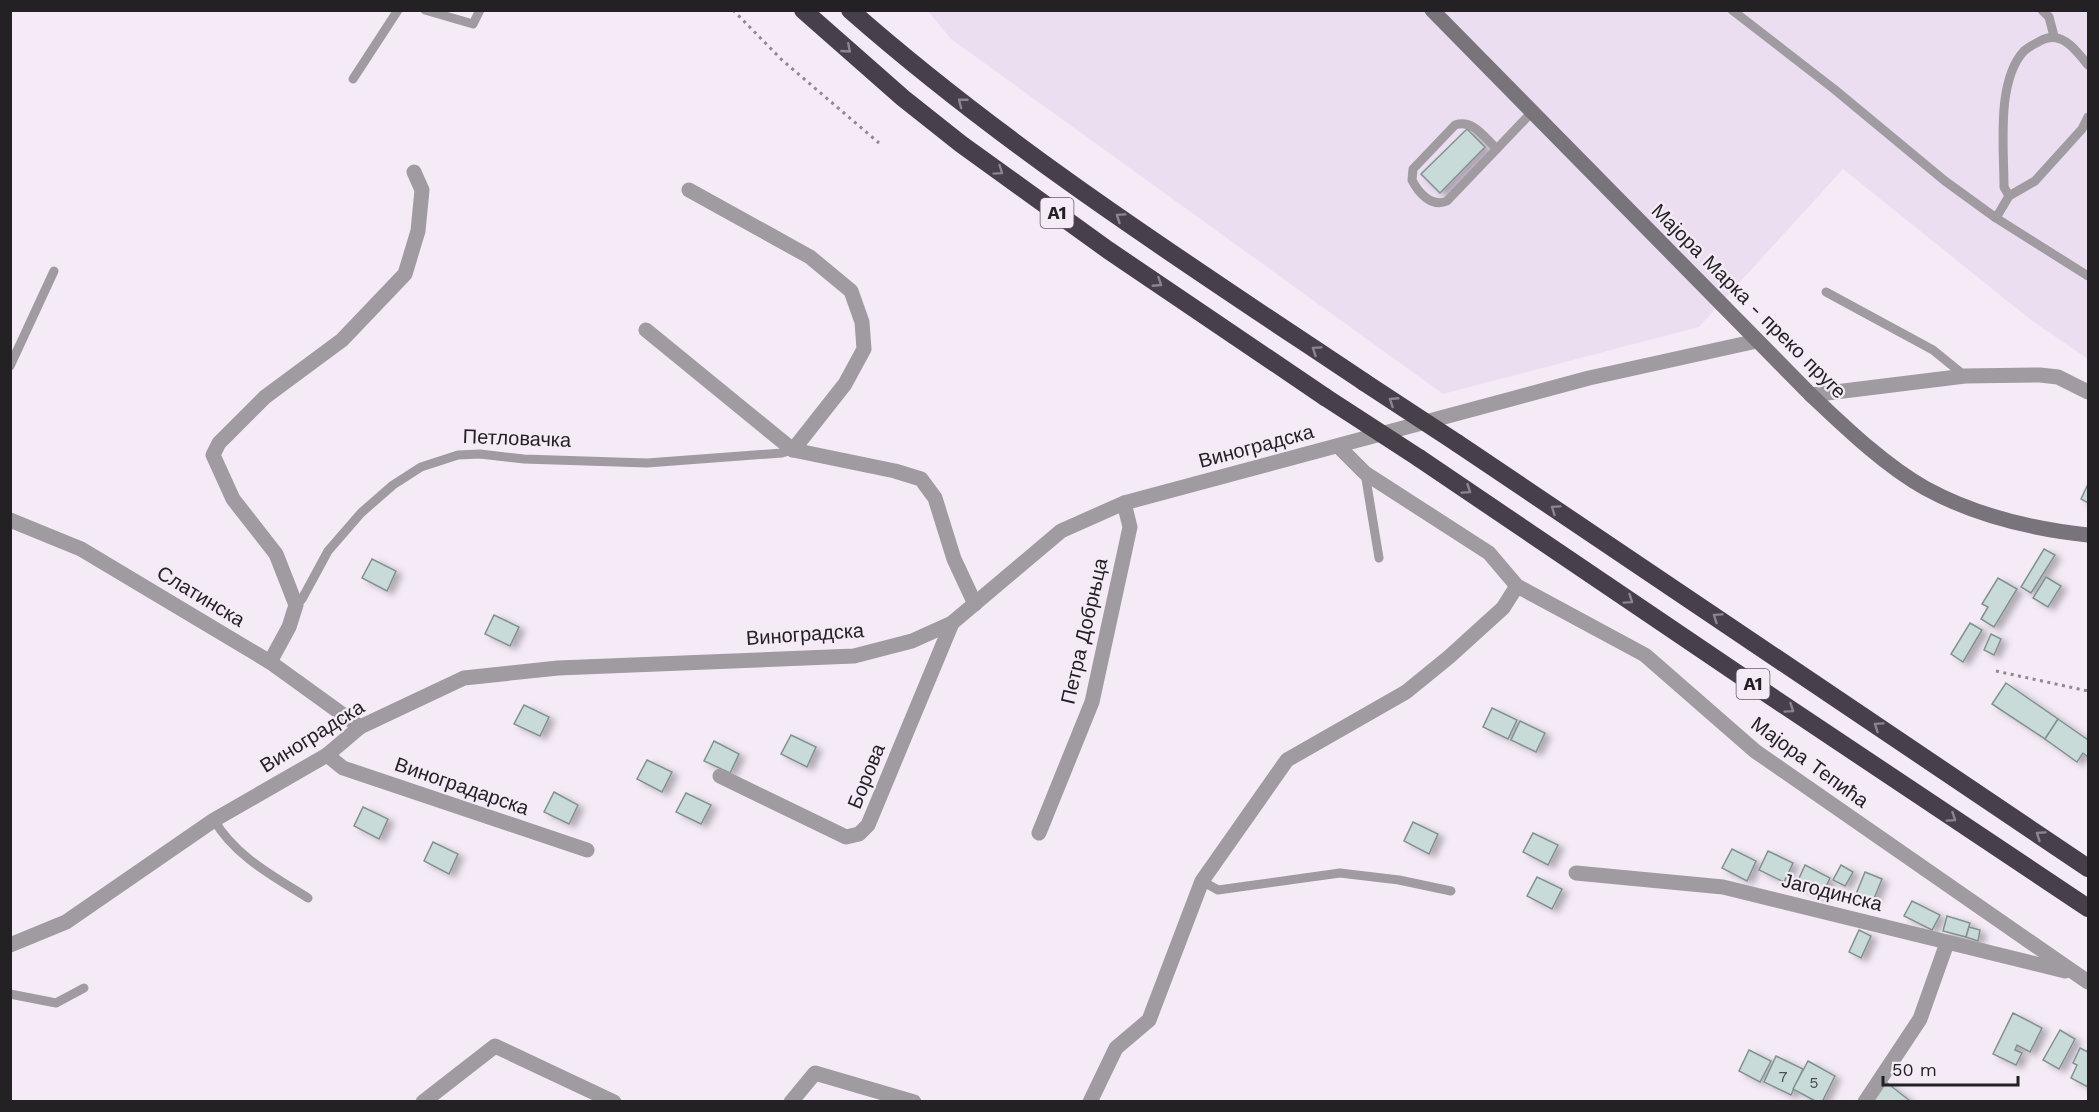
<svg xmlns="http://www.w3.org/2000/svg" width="2099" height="1112" viewBox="0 0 2099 1112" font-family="'Work Sans',sans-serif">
  <defs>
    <filter id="shadow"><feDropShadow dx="6" dy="3.5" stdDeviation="3" flood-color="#0004"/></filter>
  </defs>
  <rect width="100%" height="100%" fill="#f4ebf7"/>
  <path fill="#ecdef1" d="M928,11H2088V359L2031,320L1843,169L1699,327L1443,394L951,39Z"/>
  <g fill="#c9dbd9" stroke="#809190" stroke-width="1.5" filter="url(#shadow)">
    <path d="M1467,129L1485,147L1440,193L1421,174Z"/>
    <path d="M2088,484V503L2081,499Z"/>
    <path d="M2044,549L2055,555L2031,593L2021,587Z"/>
    <path d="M372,559L396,571L387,591L362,578Z"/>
    <path d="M2046,577L2061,586L2048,607L2033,598Z"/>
    <path d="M1998,578L2017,589L1994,627L1981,619L1988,607L1982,604Z"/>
    <path d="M494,615L519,627L510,646L485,634Z"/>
    <path d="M1970,623L1982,630L1963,662L1951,654Z"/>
    <path d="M1991,634L2001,639L1994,655L1984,650Z"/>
    <path d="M2006,683L2058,719L2045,739L1992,704Z"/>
    <path d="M524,705L549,717L540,736L514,724Z"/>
    <path d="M1492,708L1517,720L1508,739L1483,727Z"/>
    <path d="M2058,719L2088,740V757L2083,753L2077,762L2045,739Z"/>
    <path d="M1520,721L1545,733L1536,752L1511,740Z"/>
    <path d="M791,735L816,747L807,767L781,754Z"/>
    <path d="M714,741L739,754L730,773L704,761Z"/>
    <path d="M647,760L672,772L662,792L637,779Z"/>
    <path d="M554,792L578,805L569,824L544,812Z"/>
    <path d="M686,793L711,805L701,824L676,812Z"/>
    <path d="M363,807L388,819L379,839L354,826Z"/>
    <path d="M1413,822L1438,834L1429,854L1404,841Z"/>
    <path d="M1533,833L1558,845L1548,865L1523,852Z"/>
    <path d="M433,842L458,854L449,874L424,861Z"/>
    <path d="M1732,849L1756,861L1747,881L1722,868Z"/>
    <path d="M1768,851L1793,863L1784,882L1759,870Z"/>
    <path d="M1805,865L1830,878L1821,897L1796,885Z"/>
    <path d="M1841,865L1853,872L1845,886L1833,880Z"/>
    <path d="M1865,872L1882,879L1873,901L1856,894Z"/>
    <path d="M1537,877L1562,889L1552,909L1527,896Z"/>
    <path d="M1912,901L1940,915L1932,930L1904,916Z"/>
    <path d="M1947,916L1970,923L1966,937L1943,931Z"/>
    <path d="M1969,927L1980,930L1978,941L1966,937Z"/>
    <path d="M1859,930L1871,936L1861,958L1849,952Z"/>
    <path d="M2013,1013L2042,1028L2030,1052L2017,1045L2015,1050L2022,1053L2016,1065L1993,1054Z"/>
    <path d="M2060,1030L2075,1039L2059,1069L2043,1060Z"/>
    <path d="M2080,1048L2088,1052V1087L2071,1078L2077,1065L2073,1063Z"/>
    <path d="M1749,1050L1771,1061L1760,1082L1739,1071Z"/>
    <path d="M1776,1056L1803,1069L1791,1095L1764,1082Z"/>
    <path d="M1808,1061L1835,1076L1822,1102H1817L1793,1089Z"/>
    <path d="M1886,1082L1910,1101L1909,1102H1871Z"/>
  </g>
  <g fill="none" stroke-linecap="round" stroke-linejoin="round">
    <g stroke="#8f8991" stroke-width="3" stroke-dasharray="3 4.5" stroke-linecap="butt">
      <path d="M733,10L782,60L879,143"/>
      <path d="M1996,671L2088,691"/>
    </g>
    <g stroke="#9f9ba0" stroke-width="9">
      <path d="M425,10L473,24L480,10"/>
      <path d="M1732,10L1834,89L1945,181L1996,218L2088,276"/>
      <path d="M2042,10L2049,17L2054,36"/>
      <path d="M353,79L398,10"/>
      <path d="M1497,149C1484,137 1473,119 1455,125L1413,169L1412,180C1418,192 1431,208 1447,201L1532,112"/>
      <path d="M2009,196L2004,187C2004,148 1996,81 2024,51C2028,47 2035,44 2040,41C2061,29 2076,50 2088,65"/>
      <path d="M1996,218L2009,196L2035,181L2082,129L2088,117"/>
      <path d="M1826,292L1933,350L1965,376"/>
      <path d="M10,366L54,271"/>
      <path d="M1365,473L1379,558"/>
      <path d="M296,605L302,599L328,551L361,513L393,485L421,467L458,455L480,454L524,459L647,463L782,453L793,450"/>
      <path d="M214,820C235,856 273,876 308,898"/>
      <path d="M1202,881L1218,890L1340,873L1399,880L1451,891"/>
      <path d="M10,994L56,1003L84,988"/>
    </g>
    <g stroke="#9f9ba0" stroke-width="15">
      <path d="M689,190L810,257L851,291L862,322L864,349L845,384L793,450"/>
      <path d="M646,330L793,450L895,471L921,479L935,498L954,559L975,604"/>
      <path d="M1811,395L1965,376L2040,375L2058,377L2088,392"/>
      <path d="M1338,446L1365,473L1489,553L1517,586L1645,655L1755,751L2088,982"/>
      <path d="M10,520L81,549L270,662L360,727"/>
      <path d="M270,662L289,627L296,605L276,554L233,499L213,455L219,443L265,397L342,340L405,274L418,231L422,190L414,172"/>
      <path d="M327,755L343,768L587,850"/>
      <path d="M720,776L846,837L859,834L868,825L952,623"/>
      <path d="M1039,833L1092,702L1130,527L1124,503"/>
      <path d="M1576,873L1723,887L2065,971"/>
      <path d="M10,945L66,922L214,820L327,755L360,727L464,678L558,668L854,656L912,641L952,623L1061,531L1124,503L1589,378L1757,341"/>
      <path d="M423,1102L495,1046L614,1102"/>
      <path d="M791,1102L815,1073L914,1102"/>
      <path d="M1090,1102L1116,1048L1149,1020L1202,881L1287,760L1406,692L1449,657L1503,608L1517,586"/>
      <path d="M1865,1102L1920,1019L1947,943"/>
    </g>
    <path stroke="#79737b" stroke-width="15" d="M1432,10L1811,395C1845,427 1884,465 1925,488C1976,516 2032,529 2088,535"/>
    <g stroke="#473f49" stroke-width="18">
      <path d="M803,10L903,98L961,144L1108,250L1325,397"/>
      <path d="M850,10C1009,150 1189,265 1364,382"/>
      <path d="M1457,443L2088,868"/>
      <path d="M1419,458L1772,697L2088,908"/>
    </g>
    <g stroke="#473f49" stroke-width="18">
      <path d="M1364,382L1457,443"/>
      <path d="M1325,397L1419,458"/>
    </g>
  </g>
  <defs><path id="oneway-chevron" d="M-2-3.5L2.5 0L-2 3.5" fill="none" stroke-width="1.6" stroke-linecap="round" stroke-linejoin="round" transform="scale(1.5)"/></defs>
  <g stroke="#8c848f">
    <use href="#oneway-chevron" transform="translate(847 49) rotate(41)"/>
    <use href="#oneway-chevron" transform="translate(962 102) rotate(-142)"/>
    <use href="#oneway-chevron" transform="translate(999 171) rotate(35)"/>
    <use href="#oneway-chevron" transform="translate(1120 217) rotate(-146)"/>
    <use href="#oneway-chevron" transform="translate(1158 283) rotate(33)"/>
    <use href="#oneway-chevron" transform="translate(1316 350) rotate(-146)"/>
    <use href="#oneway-chevron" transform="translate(1393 401) rotate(-147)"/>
    <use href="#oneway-chevron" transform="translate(1467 490) rotate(34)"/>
    <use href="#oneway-chevron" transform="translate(1555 509) rotate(-146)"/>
    <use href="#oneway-chevron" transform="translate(1629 600) rotate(34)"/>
    <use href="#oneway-chevron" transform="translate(1717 617) rotate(-146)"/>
    <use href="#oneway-chevron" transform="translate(1790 709) rotate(34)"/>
    <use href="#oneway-chevron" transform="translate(1878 726) rotate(-146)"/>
    <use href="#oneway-chevron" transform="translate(1952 818) rotate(34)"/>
    <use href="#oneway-chevron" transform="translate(2040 835) rotate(-146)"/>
  </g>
  <g text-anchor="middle" stroke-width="4.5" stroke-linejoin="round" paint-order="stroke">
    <g font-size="16" fill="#4d5052">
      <text x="1783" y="1082">7</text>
      <text x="1814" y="1088">5</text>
    </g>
    <g fill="#f4ebf7" stroke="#625e64" stroke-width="1.5">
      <rect x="1040.5" y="198" width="33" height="30" rx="4.5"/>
      <rect x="1736.5" y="669" width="33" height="30" rx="4.5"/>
    </g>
    <g font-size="18" font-weight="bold" fill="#242125">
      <text x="1057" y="219">A1</text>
      <text x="1753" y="690">A1</text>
    </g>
    <g font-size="20" fill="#242125" stroke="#f4ebf7">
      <text transform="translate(1749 301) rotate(45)" y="7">Мајора Марка - преко пруге</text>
      <text transform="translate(517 438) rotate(2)" y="7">Петловачка</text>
      <text transform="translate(1256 446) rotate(-15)" y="7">Виноградска</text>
      <text transform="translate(201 596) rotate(31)" y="7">Слатинска</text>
      <text transform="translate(1084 631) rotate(-77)" y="7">Петра Добрњца</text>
      <text transform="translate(805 634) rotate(-4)" y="7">Виноградска</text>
      <text transform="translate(312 736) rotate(-32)" y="7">Виноградска</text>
      <text transform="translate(1810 762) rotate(36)" y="7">Мајора Тепића</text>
      <text transform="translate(866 776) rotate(-68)" y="7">Борова</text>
      <text transform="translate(462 786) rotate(19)" y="7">Виноградарска</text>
      <text transform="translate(1832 892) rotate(14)" y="7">Јагодинска</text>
    </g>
  </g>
  <rect width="2099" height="1112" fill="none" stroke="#242125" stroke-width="24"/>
  <path d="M1883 1076v9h135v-9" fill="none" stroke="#242125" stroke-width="3"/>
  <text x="1892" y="1076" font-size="18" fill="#242125" stroke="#f4ebf7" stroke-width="4.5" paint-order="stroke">50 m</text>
</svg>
